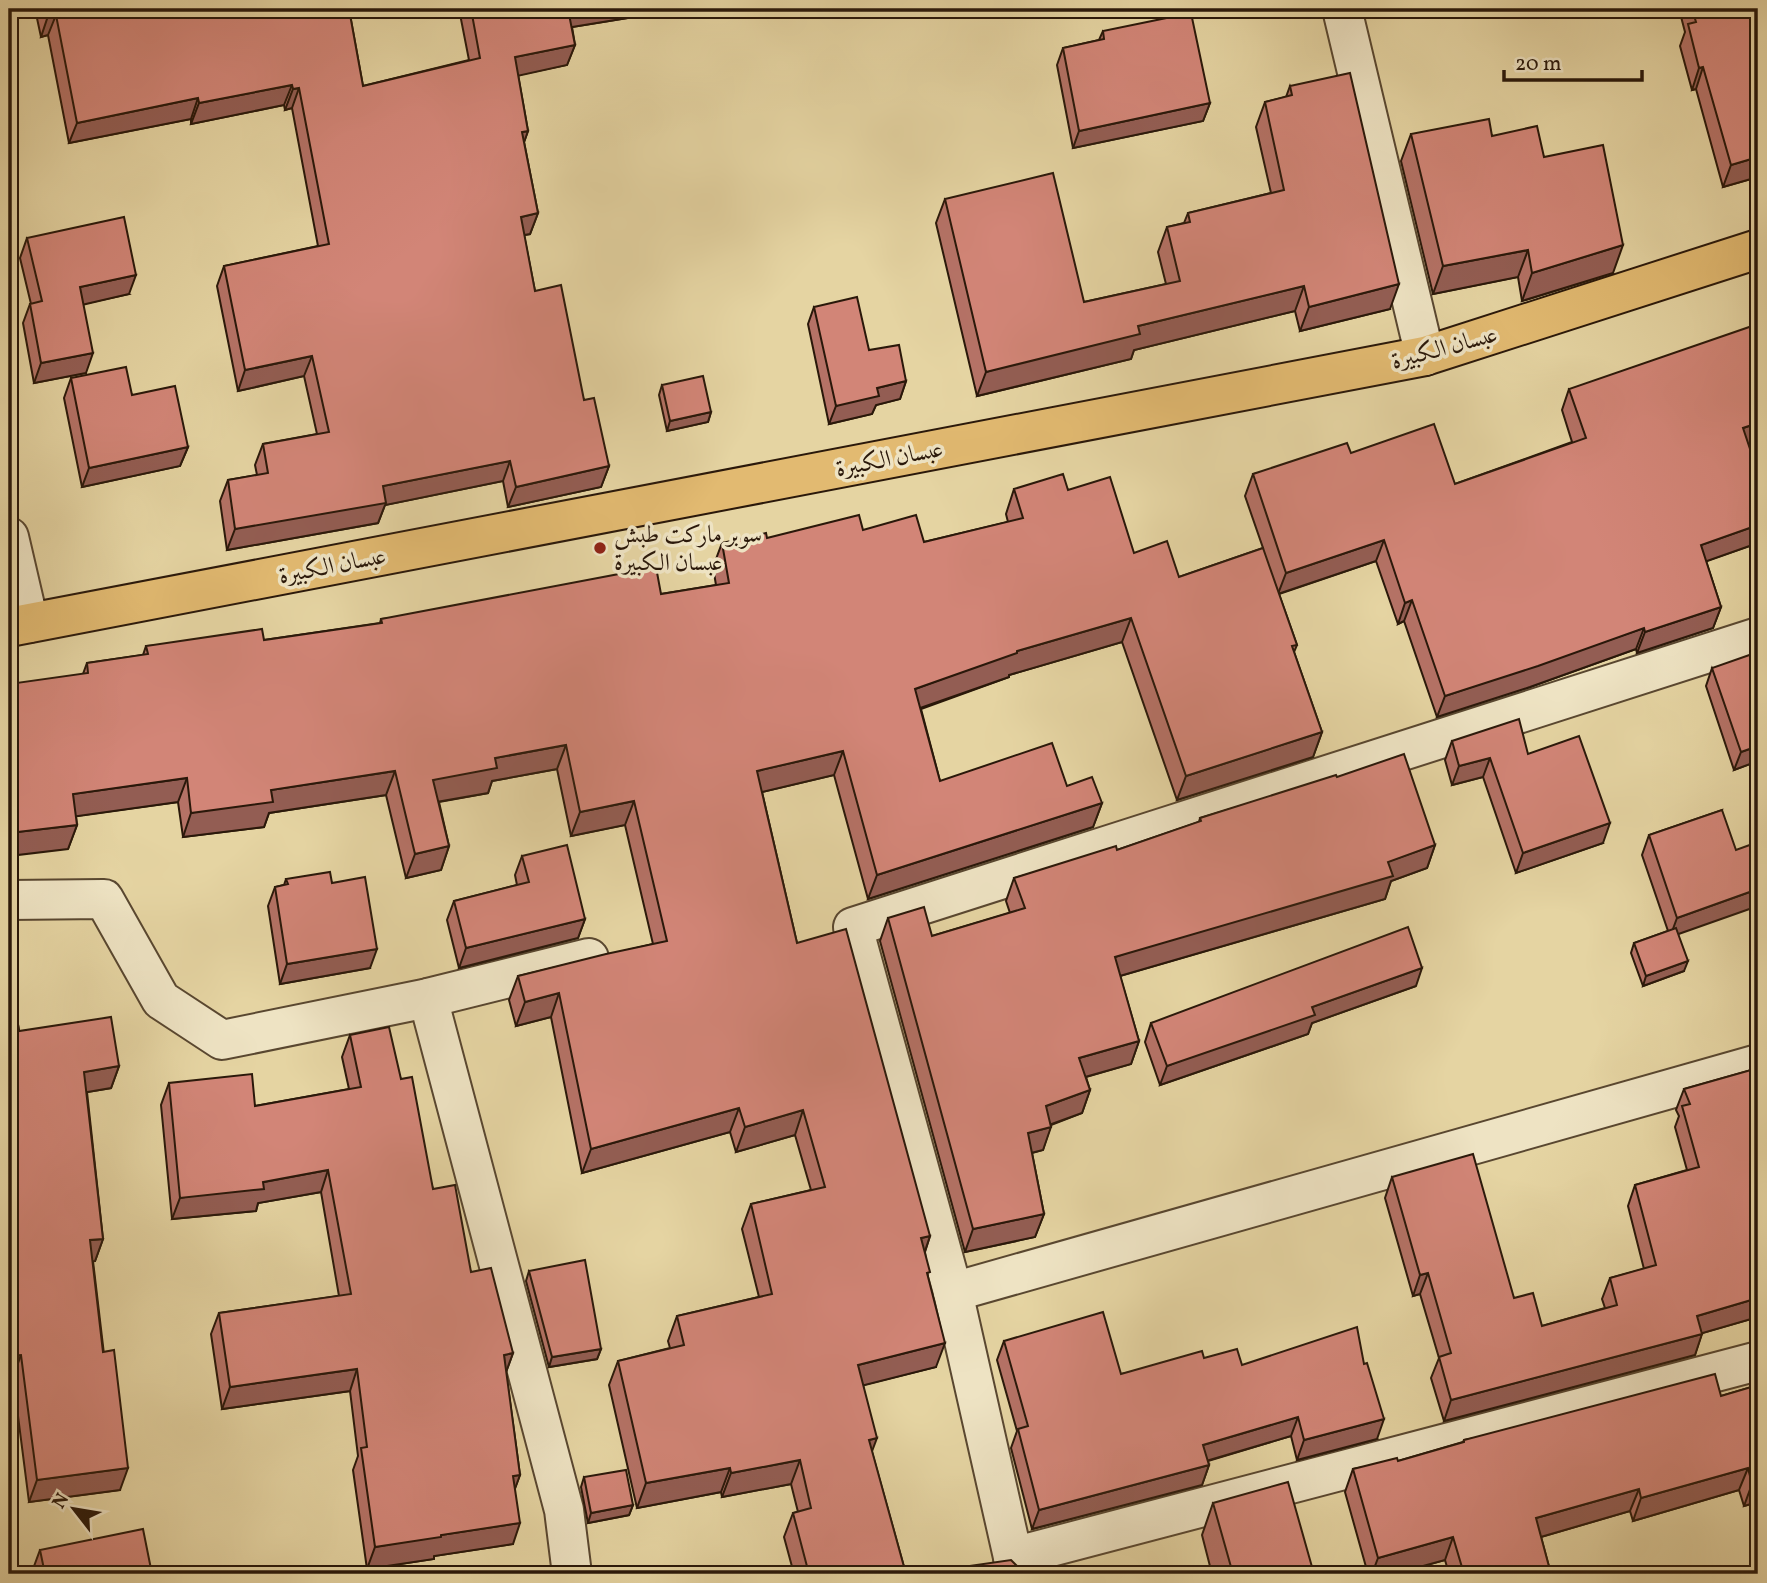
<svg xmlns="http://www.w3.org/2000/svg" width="1767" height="1583" viewBox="0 0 1767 1583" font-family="Vollkorn,Amiri,serif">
  <rect width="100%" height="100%" fill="#e5d4a2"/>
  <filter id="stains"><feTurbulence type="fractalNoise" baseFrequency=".00286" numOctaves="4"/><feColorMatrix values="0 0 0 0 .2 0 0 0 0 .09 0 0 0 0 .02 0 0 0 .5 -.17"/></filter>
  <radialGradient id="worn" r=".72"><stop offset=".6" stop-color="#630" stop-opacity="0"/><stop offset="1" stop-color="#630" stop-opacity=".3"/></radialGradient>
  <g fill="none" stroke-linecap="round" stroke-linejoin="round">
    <defs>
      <g id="minor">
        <path d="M1342,9L1425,356"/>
        <path d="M9,537L29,623"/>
        <path d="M9,900L104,899L161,1000L222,1040L428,998L589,958"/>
        <path d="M428,998L564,1510L572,1574"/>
        <path d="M953,1292L1758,1064"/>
        <path d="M1013,1557L1758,1361"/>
        <path d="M1022,1574L1013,1557L953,1292L853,927L1758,637"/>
      </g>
      <path id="major" d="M9,627L1425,356L1758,249"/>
    </defs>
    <use href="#minor" stroke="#594730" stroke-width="42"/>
    <use href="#major" stroke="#2a180a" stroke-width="42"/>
    <use href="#minor" stroke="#eee3c3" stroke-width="38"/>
    <use href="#major" stroke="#e2ba71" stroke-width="38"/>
  </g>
  <g fill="#b57266" stroke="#2a180a" stroke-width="2">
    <path d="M35,9H349L363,86L469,60L459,9H660L658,13L572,27L575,45L567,65L518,75L528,131L524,142L538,213L530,234L524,235L535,291L584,400L609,466L601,487L508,507L503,481L385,505L378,523L227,550L220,501L228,480L257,475L255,465L263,444L317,434L304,376L238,391L217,286L224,266L318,246L292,108L285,110L284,105L191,124V119L69,143L48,35L41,37Z"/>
    <path d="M1679,9H1758V177L1723,187L1696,89L1692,90L1680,46L1685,32Z"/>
    <path d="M1103,31L1210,103L1203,121L1073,148L1057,65L1063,48L1099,40Z"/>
    <path d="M1290,86L1390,309L1300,331L1295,311L1134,350L1131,359L977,396L936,223L945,199L1084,302L1166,284L1158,252L1167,227L1184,223L1188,213L1271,193L1256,127L1265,102L1286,97Z"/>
    <path d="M1411,134L1492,136L1544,157L1613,273L1522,301L1518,277L1433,294L1401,161Z"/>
    <path d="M27,238L129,294L83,304L86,373L34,383L23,323L30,304H31L20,258Z"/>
    <path d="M814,307L906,381L900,399L876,405L872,414L829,424L808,324Z"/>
    <path d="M71,378L132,395L188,447L180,466L82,487L64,398Z"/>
    <path d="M662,385L711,412L708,422L667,431L659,395Z"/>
    <path d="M1569,389L1758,441L1748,444L1758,473V543L1706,561L1721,607L1713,628L1637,653L1636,649L1530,687L1437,717L1404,621L1398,624L1376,561L1279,594L1297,645L1294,652L1322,732L1313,757L1177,800L1122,642L1009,675V677L921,709L940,781L1067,786L1102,803L1093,827L868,899L834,775L762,792L797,943L930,1236L925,1252L928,1278L936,1367L863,1385L872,1452L906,1574H794L784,1537L793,1513L798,1512L791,1484L722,1497L721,1492L637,1508L609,1385L618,1361L670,1348L668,1341L677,1316L759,1297L742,1229L751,1204L811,1190L795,1135L736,1152L730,1132L582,1173L551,1017L516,1026L509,1000L518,976L653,944L625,825L571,836L557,769L492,781L488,793L439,802L449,846L441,870L406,878L386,795L269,813L264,827L183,837L178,802L76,816L77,825L68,849L83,674L87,663L143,655L146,646L264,640L380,623L381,619L661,594L716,585L713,567L722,543L863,530L924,542L1008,522L1006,514L1014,489L1068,490L1134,553L1179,577L1263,548L1245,496L1253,474L1351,453L1455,484L1572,442L1562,410Z"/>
    <path d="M1712,668L1758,761L1734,770L1706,686Z"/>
    <path d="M1452,741L1528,754L1603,843L1516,873L1483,777L1452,785L1445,760Z"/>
    <path d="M1337,777L1435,845L1427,868L1391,881L1385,899L1120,976L1139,1041L1131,1064L1086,1077L1090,1090L1082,1113L1051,1125L1043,1150L1032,1153L1044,1214L1035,1237L965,1252L880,941L888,918L932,936L1010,913L1006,901L1014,878L1117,850L1199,822L1200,818Z"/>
    <path d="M1722,810L1678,934L1684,971L1643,986L1631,953L1634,943L1668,931L1642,855L1649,835Z"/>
    <path d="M522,856L585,919L578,938L459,968L447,920L454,901L517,885L515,875Z"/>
    <path d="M286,879L332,883L370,968L280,984L268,906L275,887L284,885Z"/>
    <path d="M9,918L16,963L11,977L19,1031L119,1066L111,1088L87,1092L103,1239L95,1261H93L120,1490L29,1502L13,1377H9Z"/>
    <path d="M1416,986L1312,1023L1308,1034L1160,1085L1145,1042L1151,1023Z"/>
    <path d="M350,1035L401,1079L433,1189L471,1272L513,1353L506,1372L520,1475L515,1488L513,1544L434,1556V1559L367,1569L353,1470L358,1456L350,1391L222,1409L211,1334L219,1313L339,1296L321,1192L258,1203L256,1211L172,1219L161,1105L169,1083L255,1106L349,1089L342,1057Z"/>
    <path d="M1758,1068V1317L1702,1333L1695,1355L1444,1421L1431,1378L1439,1358L1420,1294L1413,1296L1385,1198L1392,1177L1542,1326L1605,1308L1602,1299L1610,1278L1644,1269L1628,1206L1635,1185L1687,1170L1675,1127L1679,1116L1676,1110L1684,1089Z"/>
    <path d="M529,1271L601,1349L597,1359L549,1367L526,1281Z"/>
    <path d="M1004,1341L1121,1374L1204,1358L1242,1365L1377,1439L1297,1460L1291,1436L1208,1461L1209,1465L1202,1485L1032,1529L1011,1448L1017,1431L997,1360Z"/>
    <path d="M1758,1385V1502L1744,1506L1739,1490L1633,1521L1630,1511L1541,1537L1551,1574H1449L1445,1560L1394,1574H1368L1345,1492L1353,1469L1398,1461L1463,1442L1464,1440L1721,1396Z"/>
    <path d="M584,1477L633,1505L629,1515L588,1523L581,1487Z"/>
    <path d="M1213,1503L1314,1574H1212L1202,1535Z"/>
    <path d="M40,1550L152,1574H34L33,1569Z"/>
  </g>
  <g fill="#935d53" stroke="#2a180a" stroke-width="2">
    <path d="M568,9H660L658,13L560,29Z"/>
    <path d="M1189,9H1201L1188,11Z"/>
    <path d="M56,15L48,35L41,37L48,16Z"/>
    <path d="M575,45L567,65L508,78L515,57Z"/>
    <path d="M1703,67L1696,89L1692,90L1699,68Z"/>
    <path d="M292,85L284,105L191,124L199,103Z"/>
    <path d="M299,88L292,108L285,110L293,89Z"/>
    <path d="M198,98L191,119L69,143L77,123Z"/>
    <path d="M1210,103L1203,121L1073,148L1079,131Z"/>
    <path d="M528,131L521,151L522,132Z"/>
    <path d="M1758,157V177L1723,187L1731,165Z"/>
    <path d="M538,213L530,234L513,237L521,217Z"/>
    <path d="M1623,245L1613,273L1522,301L1532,273Z"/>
    <path d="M1528,250L1518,277L1433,294L1443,266Z"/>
    <path d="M136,275L129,294L73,307L80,287Z"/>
    <path d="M1399,284L1390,309L1300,331L1309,307Z"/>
    <path d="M1304,286L1295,311L1134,350L1131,359L977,396L986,372L1138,326Z"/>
    <path d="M93,353L86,373L34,383L41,363Z"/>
    <path d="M312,356L304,376L238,391L245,370Z"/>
    <path d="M906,381L900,399L876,405L872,414L829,424L836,406L877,388Z"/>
    <path d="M711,412L708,422L667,431L670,421Z"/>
    <path d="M1758,423V441L1735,449L1743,428Z"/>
    <path d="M188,447L180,466L82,487L89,468Z"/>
    <path d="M510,461L503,481L385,505L378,523L227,550L235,529L383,486Z"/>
    <path d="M609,466L601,487L508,507L516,487Z"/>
    <path d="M1758,525V543L1693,566L1701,545Z"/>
    <path d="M1384,540L1376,561L1278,594L1286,573Z"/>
    <path d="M1412,600L1404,621L1398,624L1405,603Z"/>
    <path d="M1721,607L1713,628L1637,653L1645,632Z"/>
    <path d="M1131,618L1122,642L1009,675V677L906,713L915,689L1017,651Z"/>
    <path d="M1644,628L1636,649L1530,687L1437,717L1445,696Z"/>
    <path d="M1322,732L1313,757L1177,800L1186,776Z"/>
    <path d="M566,745L557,769L492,781L488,793L425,804L433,780L495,758Z"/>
    <path d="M1758,746V761L1734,770L1741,752Z"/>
    <path d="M843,751L834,775L749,795L757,771Z"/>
    <path d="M1490,758L1483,777L1452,785L1459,766Z"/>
    <path d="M395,771L386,795L269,813L264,827L183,837L191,813L271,790Z"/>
    <path d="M187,778L178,802L64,818L73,794Z"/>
    <path d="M634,801L625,825L571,836L580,812Z"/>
    <path d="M1102,803L1093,827L868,899L877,875Z"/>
    <path d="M1610,823L1603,843L1516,873L1523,853Z"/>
    <path d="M77,825L68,849L9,856V833Z"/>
    <path d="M1435,845L1427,868L1391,881L1385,899L1106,980L1115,957Z"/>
    <path d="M449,846L441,870L406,878L415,854Z"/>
    <path d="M1758,889V906L1670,937L1677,918Z"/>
    <path d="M585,919L578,938L459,968L466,948Z"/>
    <path d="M377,949L370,968L280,984L287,964Z"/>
    <path d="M1688,961L1684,971L1643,986L1646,976Z"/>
    <path d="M16,963L9,982V964Z"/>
    <path d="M1422,968L1416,986L1312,1023L1308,1034L1160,1085L1167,1066L1312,1007Z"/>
    <path d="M559,993L551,1017L516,1026L525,1002Z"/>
    <path d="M1139,1041L1131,1064L1071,1081L1079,1058Z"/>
    <path d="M119,1066L111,1088L76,1094L84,1072Z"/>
    <path d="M1090,1090L1082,1113L1038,1129L1046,1106Z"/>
    <path d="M739,1108L730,1132L582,1173L591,1149Z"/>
    <path d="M803,1110L795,1135L736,1152L745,1127Z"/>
    <path d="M1051,1127L1043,1150L1019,1156L1028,1133Z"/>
    <path d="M328,1170L321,1192L258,1203L256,1211L172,1219L180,1198Z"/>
    <path d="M1044,1214L1035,1237L965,1252L973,1229Z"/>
    <path d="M930,1236L922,1260L921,1238Z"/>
    <path d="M103,1239L95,1261L82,1262L90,1240Z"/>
    <path d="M1428,1273L1420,1294L1413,1296L1420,1275Z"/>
    <path d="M1758,1298V1317L1689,1337L1697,1316Z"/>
    <path d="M1702,1334L1695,1355L1444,1421L1451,1400Z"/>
    <path d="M945,1343L936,1367L849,1389L858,1365Z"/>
    <path d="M601,1349L597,1359L549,1367L552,1357Z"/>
    <path d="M513,1353L505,1375L504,1355Z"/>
    <path d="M21,1355L13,1377H9V1356Z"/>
    <path d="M357,1369L350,1391L222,1409L230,1387Z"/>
    <path d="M1298,1417L1291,1436L1196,1464L1203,1445Z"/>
    <path d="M1384,1419L1377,1439L1297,1460L1304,1440Z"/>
    <path d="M877,1438L868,1462L869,1440Z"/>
    <path d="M800,1460L791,1484L722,1497L731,1473Z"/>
    <path d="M1209,1465L1202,1485L1032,1529L1039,1510Z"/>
    <path d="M128,1468L120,1490L29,1502L37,1480Z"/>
    <path d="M730,1468L721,1492L637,1508L646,1483Z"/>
    <path d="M1748,1468L1739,1490L1633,1521L1641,1498Z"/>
    <path d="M520,1475L512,1497L513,1476Z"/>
    <path d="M1758,1482V1502L1744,1506L1752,1484Z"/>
    <path d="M1639,1489L1630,1511L1527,1541L1536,1518Z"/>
    <path d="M633,1505L629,1515L588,1523L591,1513Z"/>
    <path d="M520,1523L513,1544L434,1556V1559L367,1569L375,1547L441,1535Z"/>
    <path d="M1453,1537L1445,1560L1394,1574H1372L1378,1558Z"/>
  </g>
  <g fill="#d28577" stroke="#2a180a" stroke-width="2">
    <path d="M47,9H349L363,86L480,58L471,9H568L575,45L515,57L528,131L522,132L538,213L521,217L535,291L561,285L584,400L594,398L609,466L516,487L510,461L383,486L386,503L235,529L228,480L268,473L263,444L329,432L312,356L245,370L224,266L329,244L299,88L293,89L292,85L199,103L198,98L77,123L56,15L48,16Z"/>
    <path d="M1692,9H1758V157L1731,165L1703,67L1699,68L1688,24L1696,22Z"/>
    <path d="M1191,13L1210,103L1079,131L1063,48L1104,39L1103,31Z"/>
    <path d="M1350,73L1399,284L1309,307L1304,286L1138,326L1140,334L986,372L945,199L1053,173L1084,302L1180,281L1167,227L1190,222L1188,213L1284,190L1265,102L1292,95L1290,86Z"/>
    <path d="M1489,119L1492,136L1537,126L1544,157L1603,145L1623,245L1532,273L1528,250L1443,266L1411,134Z"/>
    <path d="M124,217L136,275L80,287L93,353L41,363L30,304L42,301L27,238Z"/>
    <path d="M857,297L869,350L899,345L906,381L877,388L879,396L836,406L814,307Z"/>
    <path d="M1758,324V423L1743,428L1758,473V525L1701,545L1721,607L1645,632L1644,628L1538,666L1445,696L1412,600L1405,603L1384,540L1286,573L1253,474L1347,443L1351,453L1434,424L1455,484L1586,438L1569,389Z"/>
    <path d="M126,367L132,395L175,386L188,447L89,468L71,378Z"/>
    <path d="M703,376L711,412L670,421L662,385Z"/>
    <path d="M1063,474L1068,490L1110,477L1134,553L1167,541L1179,577L1263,548L1297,645L1292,646L1322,732L1186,776L1131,618L1017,651V653L915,689L940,781L1052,743L1067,786L1092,777L1102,803L877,875L843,751L757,771L797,943L846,929L930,1236L921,1238L930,1272L927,1273L945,1343L858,1365L877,1438L869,1440L906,1574H809L793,1513L811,1508L800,1460L731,1473L730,1468L646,1483L618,1361L684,1345L677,1316L772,1294L751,1204L825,1187L803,1110L745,1127L739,1108L591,1149L559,993L525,1002L518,976L606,954L667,941L634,801L580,812L566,745L495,758L497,768L433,780L449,846L415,854L395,771L271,790L273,802L191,813L187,778L73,794L77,825L9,833V684L88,673L87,663L148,654L146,646L262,629L264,640L382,623L381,619L656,567L661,594L729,583L722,543L766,533L767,538L859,515L863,530L916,515L924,542L1023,518L1014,489Z"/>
    <path d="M1758,652V746L1741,752L1712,668Z"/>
    <path d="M1519,719L1528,754L1579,736L1610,823L1523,853L1490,758L1459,766L1452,741Z"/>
    <path d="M1404,754L1435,845L1388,862L1393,876L1115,957L1139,1041L1079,1058L1090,1090L1046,1106L1051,1127L1028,1133L1044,1214L973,1229L888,918L924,907L932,936L1025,908L1014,878L1116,846L1117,850L1201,821L1200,818L1336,775L1337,777Z"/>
    <path d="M1722,810L1736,850L1758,842V889L1677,918L1649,835Z"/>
    <path d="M567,845L585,919L466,948L454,901L529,882L522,856Z"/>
    <path d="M330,872L332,883L365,877L377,949L287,964L275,887L288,884L286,879Z"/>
    <path d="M9,918L16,963L9,964Z"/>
    <path d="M1408,927L1422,968L1312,1007L1315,1015L1167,1066L1151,1023Z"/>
    <path d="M1676,928L1688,961L1646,976L1634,943Z"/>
    <path d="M9,968L19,1031L111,1017L119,1066L84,1072L103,1239L90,1240L103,1352L114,1350L128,1468L37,1480L21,1355L9,1356V1261H10L9,1250Z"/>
    <path d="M389,1027L401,1079L412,1077L433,1189L455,1185L471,1272L491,1268L513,1353L504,1355L520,1475L513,1476L520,1523L441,1535V1537L375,1547L361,1448L367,1447L357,1369L230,1387L219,1313L351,1294L328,1170L263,1182L264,1189L180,1198L169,1083L252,1074L255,1106L361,1087L350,1035Z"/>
    <path d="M1758,1068V1298L1697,1316L1702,1334L1451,1400L1439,1357L1451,1353L1428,1273L1420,1275L1392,1177L1473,1154L1514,1298L1533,1293L1542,1326L1617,1305L1610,1278L1656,1265L1635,1185L1699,1167L1682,1106L1690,1104L1684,1089Z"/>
    <path d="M585,1260L601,1349L552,1357L529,1271Z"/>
    <path d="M1103,1312L1121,1374L1202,1351L1204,1358L1237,1349L1242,1365L1357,1327L1364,1364L1367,1363L1384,1419L1304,1440L1298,1417L1203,1445L1209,1465L1039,1510L1018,1429L1028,1426L1004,1341Z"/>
    <path d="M1715,1374L1721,1396L1758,1385V1482L1752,1484L1748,1468L1641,1498L1639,1489L1536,1518L1551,1574H1464L1453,1537L1378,1558L1353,1469L1397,1458L1398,1461L1464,1442V1440Z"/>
    <path d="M626,1470L633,1505L591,1513L584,1477Z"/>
    <path d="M1288,1482L1314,1574H1233L1213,1503Z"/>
    <path d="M143,1529L152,1574H45L40,1550Z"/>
    <path d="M1011,1560L1017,1566L1018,1574H914Z"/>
    <path d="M638,1569L640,1574H618Z"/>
  </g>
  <circle fill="#8f2418" stroke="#eee3c3" stroke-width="2.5" cx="600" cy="548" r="7"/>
  <g text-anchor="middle" stroke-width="7" stroke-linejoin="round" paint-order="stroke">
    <g font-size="24" fill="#2a180a" stroke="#eee3c3">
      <text transform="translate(1444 347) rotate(-15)" y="8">عبسان الكبيرة</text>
      <text transform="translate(889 458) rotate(-11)" y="8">عبسان الكبيرة</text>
      <text transform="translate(332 565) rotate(-11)" y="8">عبسان الكبيرة</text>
    </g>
    <g font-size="24" fill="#2a180a" stroke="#eee3c3" text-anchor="start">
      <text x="614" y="542">سوبر ماركت طبش<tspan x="614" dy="28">عبسان الكبيرة</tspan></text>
    </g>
  </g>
  <rect width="1767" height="1583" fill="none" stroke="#e5d4a2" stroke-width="35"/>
  <rect x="10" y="10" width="1746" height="1562" fill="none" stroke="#2a180a" stroke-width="3.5"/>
  <rect x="18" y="18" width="1732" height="1548" fill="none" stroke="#2a180a" stroke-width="2"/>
  <g transform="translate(74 1509) rotate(301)" stroke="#eee3c3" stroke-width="5" paint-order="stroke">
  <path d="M0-5L12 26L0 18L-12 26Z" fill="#2a180a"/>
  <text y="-10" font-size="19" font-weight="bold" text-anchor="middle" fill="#2a180a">N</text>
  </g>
  <path d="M1504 70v10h138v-10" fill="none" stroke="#2a180a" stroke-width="3.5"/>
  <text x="1515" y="70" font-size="21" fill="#2a180a" stroke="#eee3c3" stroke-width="5" paint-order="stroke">20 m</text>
  <rect width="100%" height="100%" filter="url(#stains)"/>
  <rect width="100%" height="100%" fill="url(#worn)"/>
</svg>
